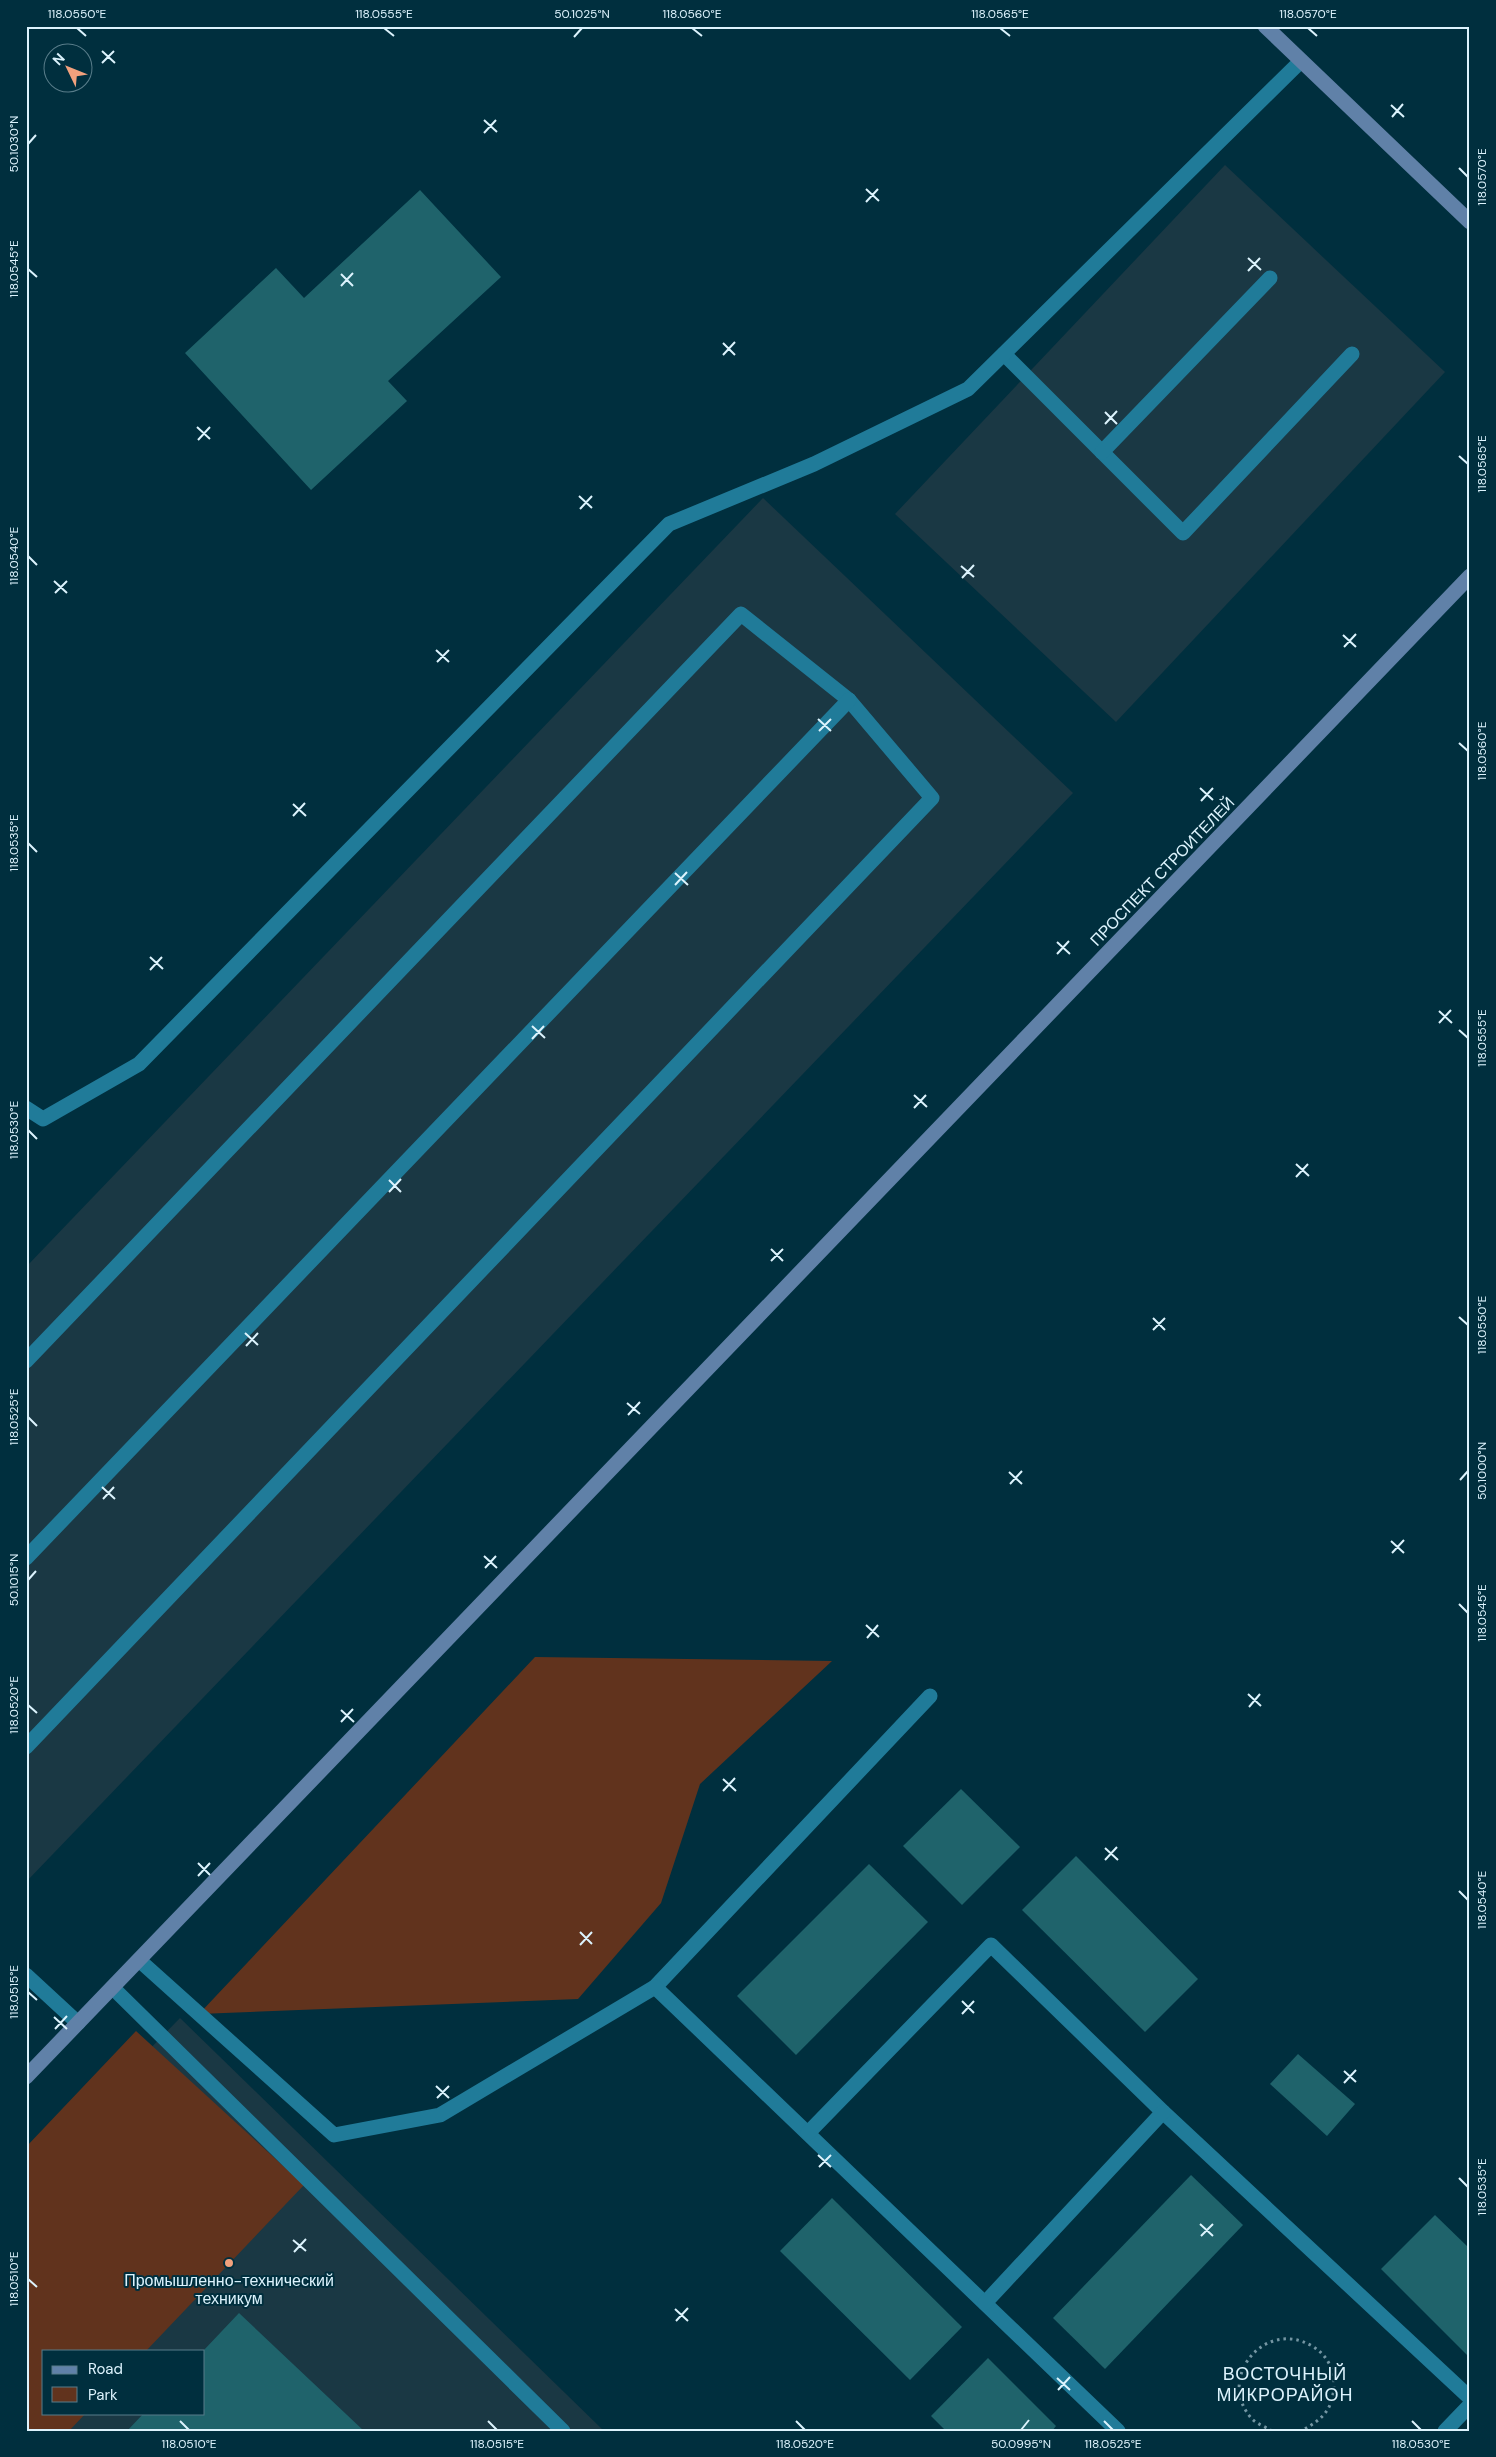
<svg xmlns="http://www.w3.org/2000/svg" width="1496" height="2457" viewBox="0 0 1496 2457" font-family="'DM Sans',sans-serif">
  <rect width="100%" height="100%" fill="#002f3e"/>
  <g fill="#1a3844" fill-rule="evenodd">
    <path d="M1225,165L1445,372L1116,722L895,514Z"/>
    <path d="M763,498L1073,793L26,1882V1267Z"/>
    <path d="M180,2018L604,2431H26V2176ZM44,2351H204V2413H44Z"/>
  </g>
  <g fill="#61331d">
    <path d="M535,1657L832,1661L700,1784L661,1903L578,1999L199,2014Z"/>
    <path d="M136,2031L304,2185L146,2351H44V2413H86L69,2431H26V2147Z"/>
  </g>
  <g fill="#1f636b">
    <path d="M420,190L501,277L388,381L407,401L311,490L185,353L276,268L304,298Z"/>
    <path d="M961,1789L1020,1847L962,1905L903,1846Z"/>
    <path d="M1076,1856L1198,1979L1145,2032L1022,1910Z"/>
    <path d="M869,1864L928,1922L796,2055L737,1996Z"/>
    <path d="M1298,2054L1355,2104L1327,2136L1270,2084Z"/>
    <path d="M1191,2175L1243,2225L1105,2369L1053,2318Z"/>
    <path d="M832,2198L962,2327L910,2380L780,2251Z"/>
    <path d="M1435,2215L1470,2249V2358L1381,2269Z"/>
    <path d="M239,2313L364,2431H127L144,2413H204V2350Z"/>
    <path d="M988,2358L1056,2426L1052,2431H946L931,2416Z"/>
  </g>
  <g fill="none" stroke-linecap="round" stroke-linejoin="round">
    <path stroke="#7496a3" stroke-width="3" stroke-dasharray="2.5 4" stroke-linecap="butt" d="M1272,2431C1266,2427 1257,2424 1252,2419C1215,2378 1265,2318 1312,2346C1326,2354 1334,2368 1334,2384C1333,2410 1323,2419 1301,2431"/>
    <g stroke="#207b99" stroke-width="15">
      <path d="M1004,354L1183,533L1352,354"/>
      <path d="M1102,452L1270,278"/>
      <path d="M26,1108L43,1119L139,1064L669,524L814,464L968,389L1301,61"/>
      <path d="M26,1361L741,614L849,700L932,798L26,1747"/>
      <path d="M26,1558L849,700"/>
      <path d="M139,1960L334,2135L440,2115L655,1987L930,1696"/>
      <path d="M26,1975L78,2023"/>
      <path d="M655,1987L1118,2431"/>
      <path d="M113,1988L563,2431"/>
      <path d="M808,2133L991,1945L1163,2112L1470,2398"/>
      <path d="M985,2303L1163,2112"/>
      <path d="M1445,2431L1470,2405"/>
    </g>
    <g stroke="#6081a8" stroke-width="15">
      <path d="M1265,26L1470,222"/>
      <path d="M26,2077L1470,576"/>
    </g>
  </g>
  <path fill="none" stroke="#dcf3fd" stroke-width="2" d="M77,28L86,36M384,28L394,36M692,28L702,36M1000,28L1010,36M1308,28L1317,36M574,37L582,28M102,51L115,63M102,63L114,51M1391,105L1404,117M1392,117L1403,104M484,120L497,132M484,133L496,120M28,144L36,135M1459,168L1468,177M866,189L879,201M866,202L878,189M1248,258L1261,270M28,269L37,277M1248,271L1260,258M341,274L353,286M341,286L353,273M723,343L735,355M723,355L735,342M1105,412L1117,424M1105,424L1117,411M197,427L210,439M198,440L210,427M1459,456L1468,464M579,496L592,508M580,509L592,496M28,556L37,565M961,566L974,577M962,578L974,565M54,581L67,593M55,593L67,581M1343,635L1356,647M1344,647L1356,634M436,650L449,662M437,662L449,650M818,719L831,731M819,731L831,719M1459,743L1468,751M1200,788L1213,800M1201,801L1213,788M293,804L306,816M293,816L305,803M28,843L37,852M675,873L688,885M675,885L687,872M1057,942L1070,954M1057,954L1069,941M150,957L163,969M150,970L162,957M1439,1011L1452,1023M1439,1023L1451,1010M532,1026L545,1038M1459,1030L1468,1038M532,1039L544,1026M914,1095L927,1107M914,1108L926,1095M28,1130L37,1139M1296,1164L1309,1176M1296,1177L1308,1164M389,1180L401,1192M389,1192L401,1179M771,1249L783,1261M771,1261L783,1249M1459,1317L1468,1325M1153,1318L1165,1330M1153,1330L1165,1318M245,1333L258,1345M246,1346L258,1333M627,1403L640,1414M628,1415L640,1402M28,1417L37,1426M1009,1472L1022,1484M1460,1480L1468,1471M1010,1484L1022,1471M102,1487L115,1499M103,1499L114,1487M1391,1541L1404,1553M1392,1553L1404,1540M484,1556L497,1568M485,1568L496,1556M28,1580L36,1571M1459,1604L1468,1613M866,1625L879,1637M867,1638L878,1625M1248,1694L1261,1706M28,1705L37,1713M1249,1707L1260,1694M341,1710L354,1722M341,1722L353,1709M723,1779L736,1791M723,1791L735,1778M1105,1848L1118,1860M1105,1860L1117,1847M198,1863L210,1875M198,1876L210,1863M1459,1891L1468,1900M580,1932L592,1944M580,1945L592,1932M28,1992L37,2000M962,2001L974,2013M962,2014L974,2001M54,2017L67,2029M55,2029L67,2016M1344,2071L1356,2082M1344,2083L1356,2070M436,2086L449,2098M437,2098L449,2086M818,2155L831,2167M819,2167L831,2155M1459,2178L1468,2187M1200,2224L1213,2236M1201,2236L1213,2224M293,2240L306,2251M294,2252L306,2239M28,2279L37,2287M675,2309L688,2321M676,2321L688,2308M1057,2378L1070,2390M1058,2390L1070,2377M180,2421L189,2430M488,2421L497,2430M796,2421L805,2430M1104,2421L1113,2430M1412,2421L1421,2430M1021,2430L1029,2420"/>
  <circle fill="#f1a17d" stroke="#002f3e" stroke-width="2" cx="229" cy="2263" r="5"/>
  <g text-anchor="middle" stroke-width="4" stroke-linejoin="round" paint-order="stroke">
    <g font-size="16" fill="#dcf3fd" stroke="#002f3e">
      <text transform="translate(1162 871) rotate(-46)" y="6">ПРОСПЕКТ СТРОИТЕЛЕЙ</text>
    </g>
    <g font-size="16" fill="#dcf3fd" stroke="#002f3e">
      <text x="229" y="2286">Промышленно-технический<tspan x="229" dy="18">техникум</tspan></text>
    </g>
    <g font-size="18" letter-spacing="1" fill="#dcf3fd" stroke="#002f3e">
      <text x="1285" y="2380">ВОСТОЧНЫЙ<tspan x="1285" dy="21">МИКРОРАЙОН</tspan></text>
    </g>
  </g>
  <rect width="1496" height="2457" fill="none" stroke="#002f3e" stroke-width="55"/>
  <rect x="42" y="2350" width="162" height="65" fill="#002f3e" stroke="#587d8a"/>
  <rect x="52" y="2366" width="25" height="8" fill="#6081a8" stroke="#587d8a"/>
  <text x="88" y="2374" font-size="15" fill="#dcf3fd">Road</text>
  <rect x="52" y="2387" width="25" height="15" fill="#61331d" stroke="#587d8a"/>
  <text x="88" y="2400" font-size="15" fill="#dcf3fd">Park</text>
  <g transform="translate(68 68) rotate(313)"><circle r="24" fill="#002f3e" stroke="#587d8a"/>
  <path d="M0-4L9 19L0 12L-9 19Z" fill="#f1a17d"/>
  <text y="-8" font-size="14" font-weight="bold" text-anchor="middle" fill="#dcf3fd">N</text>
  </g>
  <rect x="28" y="28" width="1440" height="2402" fill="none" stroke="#dcf3fd" stroke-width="2"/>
  <g font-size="12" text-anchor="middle" fill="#dcf3fd">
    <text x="77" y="18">118.0550°E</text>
    <text x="384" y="18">118.0555°E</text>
    <text x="582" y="18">50.1025°N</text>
    <text x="692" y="18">118.0560°E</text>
    <text x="1000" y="18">118.0565°E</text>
    <text x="1308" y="18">118.0570°E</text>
    <text transform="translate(14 144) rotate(-90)" y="4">50.1030°N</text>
    <text transform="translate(1482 177) rotate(-90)" y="4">118.0570°E</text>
    <text transform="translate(14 269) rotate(-90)" y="4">118.0545°E</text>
    <text transform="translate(1482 464) rotate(-90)" y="4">118.0565°E</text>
    <text transform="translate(14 556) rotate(-90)" y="4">118.0540°E</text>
    <text transform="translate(1482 751) rotate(-90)" y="4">118.0560°E</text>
    <text transform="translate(14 843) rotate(-90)" y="4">118.0535°E</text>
    <text transform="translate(1482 1038) rotate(-90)" y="4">118.0555°E</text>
    <text transform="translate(14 1130) rotate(-90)" y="4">118.0530°E</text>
    <text transform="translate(1482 1325) rotate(-90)" y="4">118.0550°E</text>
    <text transform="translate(14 1417) rotate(-90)" y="4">118.0525°E</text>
    <text transform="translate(1482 1471) rotate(-90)" y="4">50.1000°N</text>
    <text transform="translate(14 1580) rotate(-90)" y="4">50.1015°N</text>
    <text transform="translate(1482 1613) rotate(-90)" y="4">118.0545°E</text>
    <text transform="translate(14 1705) rotate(-90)" y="4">118.0520°E</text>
    <text transform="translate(1482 1900) rotate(-90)" y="4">118.0540°E</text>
    <text transform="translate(14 1992) rotate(-90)" y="4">118.0515°E</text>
    <text transform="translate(1482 2187) rotate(-90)" y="4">118.0535°E</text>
    <text transform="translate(14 2279) rotate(-90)" y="4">118.0510°E</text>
    <text x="189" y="2448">118.0510°E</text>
    <text x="497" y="2448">118.0515°E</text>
    <text x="805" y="2448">118.0520°E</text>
    <text x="1021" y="2448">50.0995°N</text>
    <text x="1113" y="2448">118.0525°E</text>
    <text x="1421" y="2448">118.0530°E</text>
  </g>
</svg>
